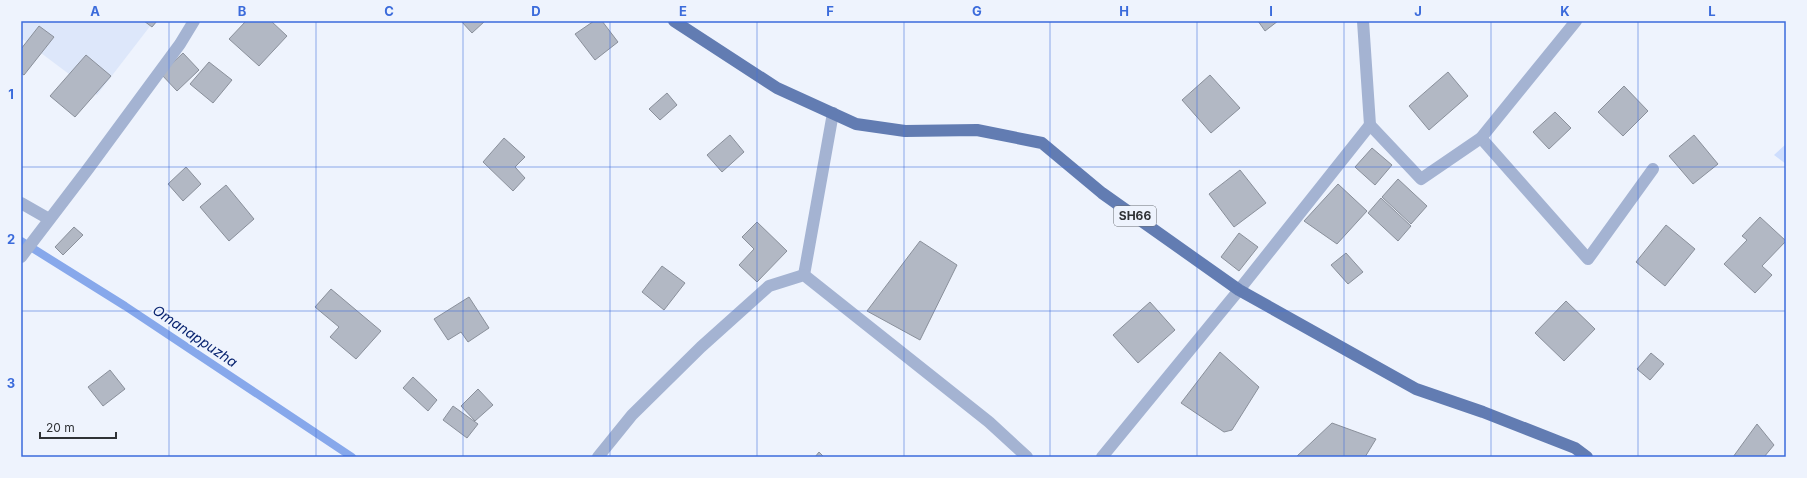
<svg xmlns="http://www.w3.org/2000/svg" width="1807" height="478" viewBox="0 0 1807 478" font-family="Inter,sans-serif">
  <rect width="100%" height="100%" fill="#eef3fd"/>
  <path fill="#dde7fa" d="M21,21H154L97,95L21,38Z"/>
  <path fill="#cedefe" d="M1786,144V164L1774,155Z"/>
  <g fill="none" stroke-linecap="round" stroke-linejoin="round">
    <path stroke="#87a8eb" stroke-width="8" d="M21,241L125,306L352,457"/>
  </g>
  <g fill="#b2b8c4" stroke="#8a909b">
    <path d="M144,21H157L152,27Z"/>
    <path d="M246,21H271L287,36L259,66L229,39Z"/>
    <path d="M461,21H485L472,33Z"/>
    <path d="M594,21H602L618,42L595,60L575,34Z"/>
    <path d="M1258,21H1278L1265,31Z"/>
    <path d="M39,26L54,37L24,75L21,73V49Z"/>
    <path d="M183,53L199,70L177,91L161,74Z"/>
    <path d="M86,55L111,76L75,117L50,96Z"/>
    <path d="M209,62L232,80L213,103L190,84Z"/>
    <path d="M1448,72L1468,96L1429,130L1409,106Z"/>
    <path d="M1210,75L1240,108L1211,133L1182,100Z"/>
    <path d="M1624,86L1648,111L1623,136L1598,112Z"/>
    <path d="M667,93L677,105L660,120L649,109Z"/>
    <path d="M1555,112L1571,128L1549,149L1533,132Z"/>
    <path d="M730,135L744,152L722,172L707,155Z"/>
    <path d="M1694,135L1718,164L1693,184L1669,156Z"/>
    <path d="M504,138L525,157L515,167L525,178L513,191L483,162Z"/>
    <path d="M1372,148L1392,165L1375,185L1355,167Z"/>
    <path d="M186,167L201,184L183,201L168,184Z"/>
    <path d="M1240,170L1266,203L1234,227L1209,194Z"/>
    <path d="M1398,179L1427,206L1411,224L1382,197Z"/>
    <path d="M1338,184L1367,211L1337,244L1304,221Z"/>
    <path d="M226,185L254,219L229,241L200,207Z"/>
    <path d="M1381,198L1411,226L1398,241L1368,213Z"/>
    <path d="M1760,217L1786,241L1762,266L1772,275L1755,293L1724,264L1747,240L1742,236Z"/>
    <path d="M757,222L787,251L757,282L739,265L754,249L742,237Z"/>
    <path d="M1666,225L1695,249L1665,286L1636,262Z"/>
    <path d="M74,227L83,235L63,255L55,247Z"/>
    <path d="M1239,233L1258,247L1239,271L1221,257Z"/>
    <path d="M920,241L957,265L920,340L867,311Z"/>
    <path d="M1346,253L1363,272L1348,284L1331,265Z"/>
    <path d="M662,266L685,283L664,310L642,292Z"/>
    <path d="M331,289L381,331L356,359L330,337L339,327L315,307Z"/>
    <path d="M469,297L489,328L468,342L461,332L448,340L434,319Z"/>
    <path d="M1566,301L1595,329L1564,361L1535,333Z"/>
    <path d="M1150,302L1175,330L1138,363L1113,335Z"/>
    <path d="M1220,352L1259,387L1232,430L1224,432L1181,403Z"/>
    <path d="M1651,353L1664,364L1650,380L1637,369Z"/>
    <path d="M110,370L125,389L103,406L88,387Z"/>
    <path d="M413,377L437,400L428,411L403,388Z"/>
    <path d="M478,389L493,405L475,421L461,406Z"/>
    <path d="M453,406L478,424L467,438L443,420Z"/>
    <path d="M1332,423L1376,439L1365,457H1296Z"/>
    <path d="M1757,424L1774,445L1764,457H1733Z"/>
    <path d="M819,452L824,457H815Z"/>
  </g>
  <g fill="none" stroke-linecap="round" stroke-linejoin="round">
    <g stroke="#a4b3d2" stroke-width="12">
      <path d="M1363,21L1370,125"/>
      <path d="M1481,138L1588,259L1653,169"/>
      <path d="M21,203L49,219"/>
      <path d="M21,257L88,169L180,44L194,21"/>
      <path d="M804,275L833,113"/>
      <path d="M598,457L632,415L701,347L769,286L804,275L989,422L1027,457"/>
      <path d="M1102,457L1239,290L1370,125L1421,179L1481,138L1576,21"/>
    </g>
    <path stroke="#627cb2" stroke-width="12" d="M674,21L777,88L856,124L905,131L977,130L1042,143L1102,193L1239,290L1416,389L1483,412L1575,448L1587,457"/>
  </g>
  <path fill="none" stroke="#3b6bdb" stroke-width="1" stroke-opacity="0.55" d="M169,21V457M316,21V457M463,21V457M610,21V457M757,21V457M904,21V457M1050,21V457M1197,21V457M1344,21V457M1491,21V457M1638,21V457M21,167H1786M21,311H1786"/>
  <g text-anchor="middle" stroke-width="4" stroke-linejoin="round" paint-order="stroke">
    <rect fill="#eef3fd" stroke="#686c72" stroke-width="1" x="1114" y="206" width="42" height="20" rx="3"/>
    <g font-size="12" font-weight="bold" fill="#2f3236">
      <text x="1135" y="220">SH66</text>
    </g>
    <g font-size="14" font-style="italic" fill="#092470" stroke="#eef3fd">
      <text transform="translate(195 336) rotate(34)" y="5">Omanappuzha</text>
    </g>
  </g>
  <rect width="1807" height="478" fill="none" stroke="#eef3fd" stroke-width="44"/>
  <path d="M40 432v6h76v-6" fill="none" stroke="#2f3236" stroke-width="2"/>
  <text x="46" y="432" font-size="12" fill="#2f3236" stroke="#eef3fd" stroke-width="3" paint-order="stroke">20 m</text>
  <rect x="22" y="22" width="1763" height="434" fill="none" stroke="#3b6bdb" stroke-width="1.5"/>
  <g font-size="13" text-anchor="middle" font-weight="bold" fill="#3b6bdb">
    <text x="95" y="16">A</text>
    <text x="242" y="16">B</text>
    <text x="389" y="16">C</text>
    <text x="536" y="16">D</text>
    <text x="683" y="16">E</text>
    <text x="830" y="16">F</text>
    <text x="977" y="16">G</text>
    <text x="1124" y="16">H</text>
    <text x="1271" y="16">I</text>
    <text x="1418" y="16">J</text>
    <text x="1565" y="16">K</text>
    <text x="1712" y="16">L</text>
    <text x="11" y="99">1</text>
    <text x="11" y="244">2</text>
    <text x="11" y="388">3</text>
  </g>
</svg>
